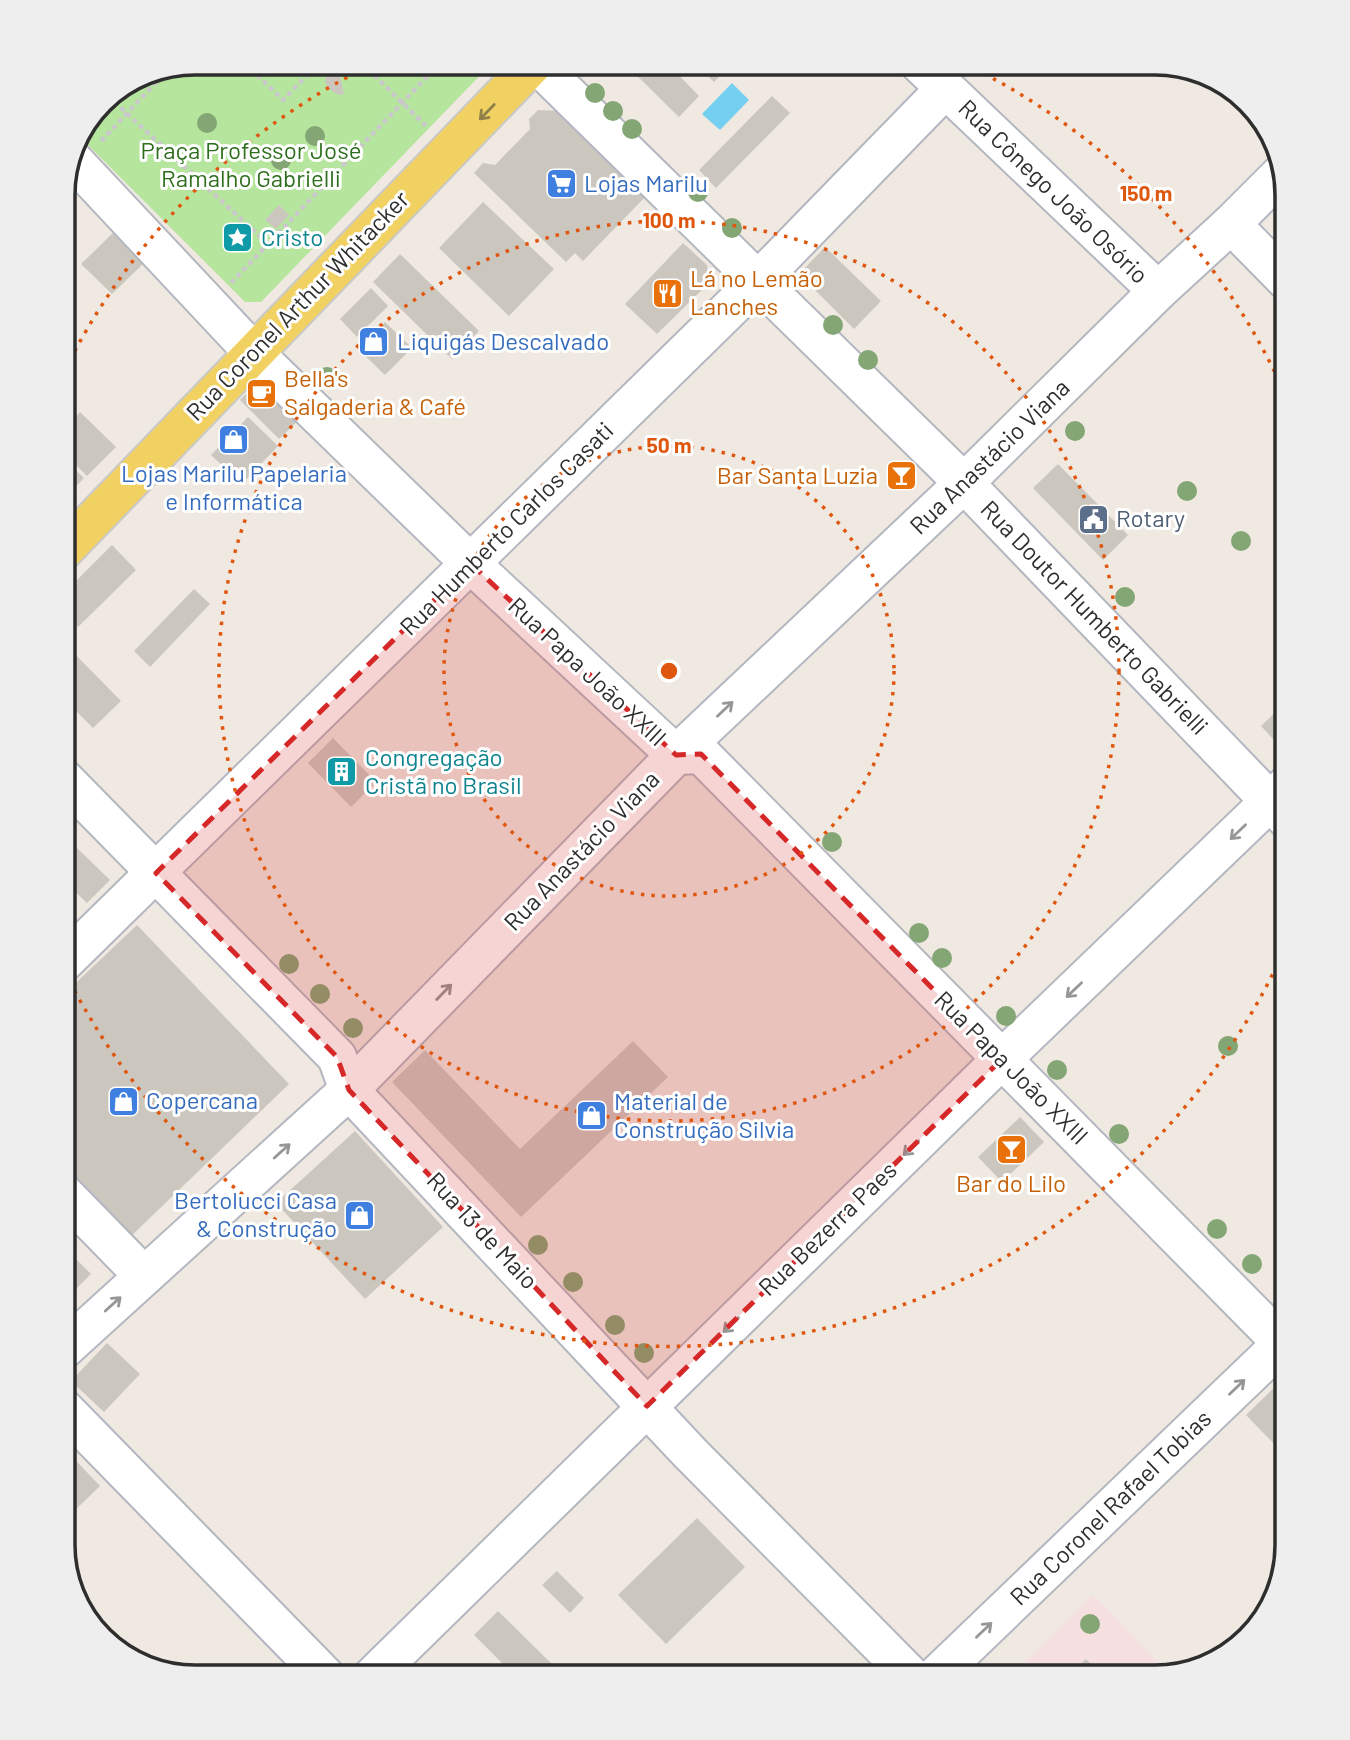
<svg xmlns="http://www.w3.org/2000/svg" width="1350" height="1740" viewBox="0 0 1350 1740" font-family="Barlow,sans-serif">
  <rect width="100%" height="100%" fill="#efe9e1"/>
  <path fill="#f5dfe0" d="M1093,1595L1169,1673L1155,1677H1010Z"/>
  <path fill="#b6e59e" d="M195,63H492L261,302H245L78,135L108,96Z"/>
  <path fill="#75cff0" d="M732,83L749,100L720,130L702,114Z"/>
  <g fill="#cbc7bf">
    <path d="M624,63H671L669,65L699,96L679,117Z"/>
    <path d="M694,63H733L714,82Z"/>
    <path d="M338,66L344,94L339,95L327,88L325,79L329,70Z"/>
    <path d="M772,96L790,113L716,188L699,170Z"/>
    <path d="M538,110L562,111L648,194L583,261L575,253L566,262L474,173L483,163L495,165L530,129L529,119Z"/>
    <path d="M483,202L554,269L509,316L439,248Z"/>
    <path d="M279,205L289,215L276,229L265,220Z"/>
    <path d="M113,233L144,263L112,294L81,264Z"/>
    <path d="M683,243L707,265L709,283L657,334L625,304Z"/>
    <path d="M825,247L881,301L854,329L799,274Z"/>
    <path d="M400,254L479,331L452,359L373,282Z"/>
    <path d="M371,288L388,306L357,337L340,319Z"/>
    <path d="M385,322L412,348L385,375L358,349Z"/>
    <path d="M262,378L301,418L279,439L240,400Z"/>
    <path d="M80,412L116,447L87,476L63,452V416L70,423Z"/>
    <path d="M248,417L278,446L242,484L211,455Z"/>
    <path d="M63,458L84,478L63,500Z"/>
    <path d="M1058,464L1128,535L1103,560L1033,488Z"/>
    <path d="M112,545L136,570L78,627L63,613V594Z"/>
    <path d="M194,589L210,604L150,667L134,651Z"/>
    <path d="M63,642L121,701L93,728L63,698Z"/>
    <path d="M1287,701V754L1261,726Z"/>
    <path d="M333,738L376,782L351,807L308,763Z"/>
    <path d="M76,847L110,880L87,903L63,880V860Z"/>
    <path d="M137,925L289,1084L127,1240L63,1174V995Z"/>
    <path d="M633,1041L668,1077L521,1217L392,1082L425,1050L520,1149Z"/>
    <path d="M1020,1117L1044,1142L1002,1182L978,1157Z"/>
    <path d="M355,1131L443,1227L365,1299L276,1203Z"/>
    <path d="M63,1246L91,1274L63,1302Z"/>
    <path d="M107,1343L140,1374L104,1412L71,1381Z"/>
    <path d="M1285,1377L1287,1379V1457L1246,1415Z"/>
    <path d="M63,1447L100,1486L71,1514L63,1506Z"/>
    <path d="M697,1518L745,1567L666,1644L618,1595Z"/>
    <path d="M557,1571L584,1598L570,1613L542,1585Z"/>
    <path d="M498,1611L565,1677H516L474,1635Z"/>
    <path d="M1086,1659L1104,1677H1067Z"/>
  </g>
  <g fill="none" stroke-linecap="round" stroke-linejoin="round">
    <defs>
      <g id="minor">
        <path d="M546,63V73L964,483L1287,819"/>
        <path d="M919,63L1158,291"/>
        <path d="M71,158L253,352L471,564L676,755L701,754L1287,1348"/>
        <path d="M1231,224L1287,281"/>
        <path d="M63,778L337,1057L349,1090L690,1453L912,1677"/>
        <path d="M63,963L758,281L945,89"/>
        <path d="M63,1193L144,1276"/>
        <path d="M63,1350L349,1090L676,755L964,483L1158,291L1231,224L1281,174"/>
        <path d="M63,1408L326,1677"/>
        <path d="M372,1677L1002,1059L1287,785"/>
        <path d="M935,1677L1287,1339"/>
      </g>
      <path id="major" d="M63,551L534,63"/>
    </defs>
    <use href="#minor" stroke="#b4b7c1" stroke-width="42"/>
    <use href="#major" stroke="#c9c9c9" stroke-width="42"/>
    <g stroke="#c9c9c9" stroke-width="4.5" stroke-dasharray="5 3.5" stroke-linecap="butt">
      <path d="M245,63L283,100L319,63"/>
      <path d="M362,63L426,126"/>
      <path d="M108,96L268,244"/>
      <path d="M101,141L162,76"/>
      <path d="M231,283L440,63"/>
    </g>
    <use href="#minor" stroke="#fff" stroke-width="38"/>
    <use href="#major" stroke="#f2d163" stroke-width="38"/>
  </g>
  <g fill="#84a574">
    <circle cx="595" cy="93" r="10"/>
    <circle cx="613" cy="111" r="10"/>
    <circle cx="207" cy="123" r="10"/>
    <circle cx="632" cy="129" r="10"/>
    <circle cx="315" cy="136" r="10"/>
    <circle cx="281" cy="160" r="10"/>
    <circle cx="698" cy="192" r="10"/>
    <circle cx="732" cy="228" r="10"/>
    <circle cx="833" cy="325" r="10"/>
    <circle cx="868" cy="360" r="10"/>
    <circle cx="327" cy="377" r="10"/>
    <circle cx="1075" cy="431" r="10"/>
    <circle cx="1187" cy="491" r="10"/>
    <circle cx="1241" cy="541" r="10"/>
    <circle cx="1125" cy="597" r="10"/>
    <circle cx="832" cy="842" r="10"/>
    <circle cx="919" cy="933" r="10"/>
    <circle cx="942" cy="958" r="10"/>
    <circle cx="289" cy="964" r="10"/>
    <circle cx="320" cy="994" r="10"/>
    <circle cx="1006" cy="1016" r="10"/>
    <circle cx="353" cy="1028" r="10"/>
    <circle cx="1228" cy="1046" r="10"/>
    <circle cx="1057" cy="1070" r="10"/>
    <circle cx="1119" cy="1134" r="10"/>
    <circle cx="1217" cy="1229" r="10"/>
    <circle cx="538" cy="1245" r="10"/>
    <circle cx="1252" cy="1264" r="10"/>
    <circle cx="573" cy="1282" r="10"/>
    <circle cx="615" cy="1325" r="10"/>
    <circle cx="644" cy="1353" r="10"/>
    <circle cx="1090" cy="1624" r="10"/>
  </g>
  <defs><path id="oneway-shaft" d="M-6 0H5M1.5-3L5.5 0L1.5 3" fill="none" stroke-width="1.6" stroke-linecap="round" stroke-linejoin="round" transform="scale(1.75)"/></defs>
  <use stroke="#908048" href="#oneway-shaft" transform="translate(487 112) rotate(134)"/>
  <g stroke="#969696">
    <use href="#oneway-shaft" transform="translate(725 709) rotate(-43)"/>
    <use href="#oneway-shaft" transform="translate(1238 832) rotate(136)"/>
    <use href="#oneway-shaft" transform="translate(1074 990) rotate(136)"/>
    <use href="#oneway-shaft" transform="translate(444 992) rotate(-46)"/>
    <use href="#oneway-shaft" transform="translate(911 1148) rotate(136)"/>
    <use href="#oneway-shaft" transform="translate(282 1151) rotate(-42)"/>
    <use href="#oneway-shaft" transform="translate(113 1304) rotate(-42)"/>
    <use href="#oneway-shaft" transform="translate(731 1325) rotate(136)"/>
    <use href="#oneway-shaft" transform="translate(1237 1387) rotate(-44)"/>
    <use href="#oneway-shaft" transform="translate(984 1630) rotate(-44)"/>
  </g>
  <path fill="#d62828" fill-opacity="0.2" stroke="#d62828" stroke-width="5" stroke-dasharray="14 9" stroke-linejoin="round" d="M471,564L676,755L701,754L1002,1059L647,1406L349,1090L337,1057L156,873Z"/>
  <g fill="none" stroke="#df570e" stroke-width="3.5" stroke-dasharray="3.5 7">
    <circle cx="669" cy="671" r="225"/>
    <circle cx="669" cy="671" r="450"/>
    <path d="M1286 946A675 675 0 0 1 65 972M65 370A675 675 0 0 1 373 64M965 64A675 675 0 0 1 1286 396"/>
  </g>
  <defs>
    <symbol id="supermarket-square" viewBox="-11 -11 22 22"><rect x="-9" y="-9" width="18" height="18" rx="4" fill="#3f7fe0" stroke="#fff"/><path d="M-6-5.5h2.5l.6 2H6L4.5 2H-2.5L-4.4-4H-6ZM-1.5 3.2a1.3 1.3 0 1 0 .1 0ZM3 3.2a1.3 1.3 0 1 0 .1 0Z" fill="#fff"/></symbol>
    <symbol id="sight-square" viewBox="-11 -11 22 22"><rect x="-9" y="-9" width="18" height="18" rx="4" fill="#0f9aa8" stroke="#fff"/><path d="M0-6L1.8-2.2L6-1.7L2.9 1.2L3.7 5.4L0 3.3L-3.7 5.4L-2.9 1.2L-6-1.7L-1.8-2.2Z" fill="#fff"/></symbol>
    <symbol id="restaurant-square" viewBox="-11 -11 22 22"><rect x="-9" y="-9" width="18" height="18" rx="4" fill="#e8710a" stroke="#fff"/><path d="M-5-6h1v4h1v-4h1v4h1v-4h1v5L-1.5 .5V6h-2V.5L-5-1ZM5-6V6H3V1.5H1.5Q1.5-4 5-6Z" fill="#fff"/></symbol>
    <symbol id="shop-square" viewBox="-11 -11 22 22"><rect x="-9" y="-9" width="18" height="18" rx="4" fill="#3f7fe0" stroke="#fff"/><path d="M-5-2.5h2.3a2.7 3.5 0 0 1 5.4 0H5L5.5 6h-11ZM-1.5-2.5h3a1.5 2.3 0 0 0-3 0Z" fill="#fff"/></symbol>
    <symbol id="cafe-square" viewBox="-11 -11 22 22"><rect x="-9" y="-9" width="18" height="18" rx="4" fill="#e8710a" stroke="#fff"/><path d="M-5.5-4.5H6V0H3Q3 3.5 0 3.5H-2.5Q-5.5 3.5-5.5 0ZM3-3.2v2h1.7v-2ZM-6 4.5H4V6H-6Z" fill="#fff"/></symbol>
    <symbol id="bar-square" viewBox="-11 -11 22 22"><rect x="-9" y="-9" width="18" height="18" rx="4" fill="#e8710a" stroke="#fff"/><path d="M-6-5H6L.8 .8V4.5H3.5V6h-7V4.5H-.8V.8Z" fill="#fff"/></symbol>
    <symbol id="civic-square" viewBox="-11 -11 22 22"><rect x="-9" y="-9" width="18" height="18" rx="4" fill="#5c6f8a" stroke="#fff"/><path d="M-.6-6.5H3V-4.5H.6V-3L4-1V1h2V6H-6V1h2V-1L-.6-3ZM-1.2 2.5V6h2.4V2.5Z" fill="#fff"/></symbol>
    <symbol id="building-square" viewBox="-11 -11 22 22"><rect x="-9" y="-9" width="18" height="18" rx="4" fill="#0f9aa8" stroke="#fff"/><path d="M-4-6H4V6H1V3H-1V6H-4ZM-2.5-4.3h1.7v1.8h-1.7ZM.8-4.3h1.7v1.8H.8ZM-2.5-1h1.7V.8h-1.7ZM.8-1h1.7V.8H.8Z" fill="#fff"/></symbol>
  </defs>
  <g fill-rule="evenodd">
    <use href="#supermarket-square" x="544" y="166" width="35" height="35"/>
    <use href="#sight-square" x="220" y="220" width="35" height="35"/>
    <use href="#restaurant-square" x="650" y="276" width="35" height="35"/>
    <use href="#shop-square" x="356" y="324" width="35" height="35"/>
    <use href="#cafe-square" x="244" y="376" width="35" height="35"/>
    <use href="#shop-square" x="216" y="422" width="35" height="35"/>
    <use href="#bar-square" x="884" y="458" width="35" height="35"/>
    <use href="#civic-square" x="1076" y="502" width="35" height="35"/>
    <use href="#building-square" x="324" y="754" width="35" height="35"/>
    <use href="#shop-square" x="106" y="1084" width="35" height="35"/>
    <use href="#shop-square" x="574" y="1098" width="35" height="35"/>
    <use href="#bar-square" x="994" y="1132" width="35" height="35"/>
    <use href="#shop-square" x="342" y="1198" width="35" height="35"/>
  </g>
  <g text-anchor="middle" stroke-width="6" stroke-linejoin="round" paint-order="stroke">
    <g font-size="24" fill="#2c6e1b" stroke="#fff">
      <text x="251" y="159">Praça Professor José<tspan x="251" dy="28">Ramalho Gabrielli</tspan></text>
    </g>
    <g font-size="24" fill="#366cbe" stroke="#fff" text-anchor="start">
      <text x="584" y="192">Lojas Marilu</text>
      <text x="397" y="350">Liquigás Descalvado</text>
      <text x="234" y="482" text-anchor="middle">Lojas Marilu Papelaria<tspan x="234" dy="28">e Informática</tspan></text>
      <text x="146" y="1109">Copercana</text>
      <text x="614" y="1110">Material de<tspan x="614" dy="28">Construção Silvia</tspan></text>
      <text x="337" y="1209" text-anchor="end">Bertolucci Casa<tspan x="337" dy="28">&amp; Construção</tspan></text>
    </g>
    <g font-size="24" fill="#2e2e2e" stroke="#fff">
      <text transform="translate(1053 192) rotate(44)" y="8">Rua Cônego João Osório</text>
      <text transform="translate(298 306) rotate(-46)" y="8">Rua Coronel Arthur Whitacker</text>
      <text transform="translate(990 457) rotate(-44)" y="8">Rua Anastácio Viana</text>
      <text transform="translate(507 529) rotate(-45)" y="8">Rua Humberto Carlos Casati</text>
      <text transform="translate(1094 618) rotate(46)" y="8">Rua Doutor Humberto Gabrielli</text>
      <text transform="translate(587 672) rotate(43)" y="8">Rua Papa João XXIII</text>
      <text transform="translate(582 851) rotate(-46)" y="8">Rua Anastácio Viana</text>
      <text transform="translate(1011 1068) rotate(45)" y="8">Rua Papa João XXIII</text>
      <text transform="translate(828 1229) rotate(-44)" y="8">Rua Bezerra Paes</text>
      <text transform="translate(482 1231) rotate(47)" y="8">Rua 13 de Maio</text>
      <text transform="translate(1111 1508) rotate(-44)" y="8">Rua Coronel Rafael Tobias</text>
    </g>
    <g font-size="24" fill="#0d838f" stroke="#fff" text-anchor="start">
      <text x="261" y="246">Cristo</text>
      <text x="365" y="766">Congregação<tspan x="365" dy="28">Cristã no Brasil</tspan></text>
    </g>
    <g font-size="24" fill="#c56008" stroke="#fff" text-anchor="start">
      <text x="690" y="287">Lá no Lemão<tspan x="690" dy="28">Lanches</tspan></text>
      <text x="284" y="387">Bella's<tspan x="284" dy="28">Salgaderia &amp; Café</tspan></text>
      <text x="878" y="484" text-anchor="end">Bar Santa Luzia</text>
      <text x="1011" y="1192" text-anchor="middle">Bar do Lilo</text>
    </g>
    <g font-size="24" fill="#4e5e75" stroke="#fff" text-anchor="start">
      <text x="1116" y="527">Rotary</text>
    </g>
  </g>
  <path d="M0 0H1350V1740H0ZM195 75H1155A120 120 0 0 1 1275 195V1545A120 120 0 0 1 1155 1665H195A120 120 0 0 1 75 1545V195A120 120 0 0 1 195 75Z" fill="#eee" fill-rule="evenodd"/>
  <path fill="none" stroke="#2e2e2e" stroke-width="3.5" d="M195 75H1155A120 120 0 0 1 1275 195V1545A120 120 0 0 1 1155 1665H195A120 120 0 0 1 75 1545V195A120 120 0 0 1 195 75Z"/>
  <circle cx="669" cy="671" r="10" fill="#df570e" stroke="#fff" stroke-width="3.5"/>
  <g font-size="21" text-anchor="middle" font-weight="bold" fill="#df570e" stroke="#fff" stroke-width="6" stroke-linejoin="round" paint-order="stroke">
    <text x="1146" y="201">150 m</text>
    <text x="669" y="228">100 m</text>
    <text x="669" y="453">50 m</text>
  </g>
</svg>
